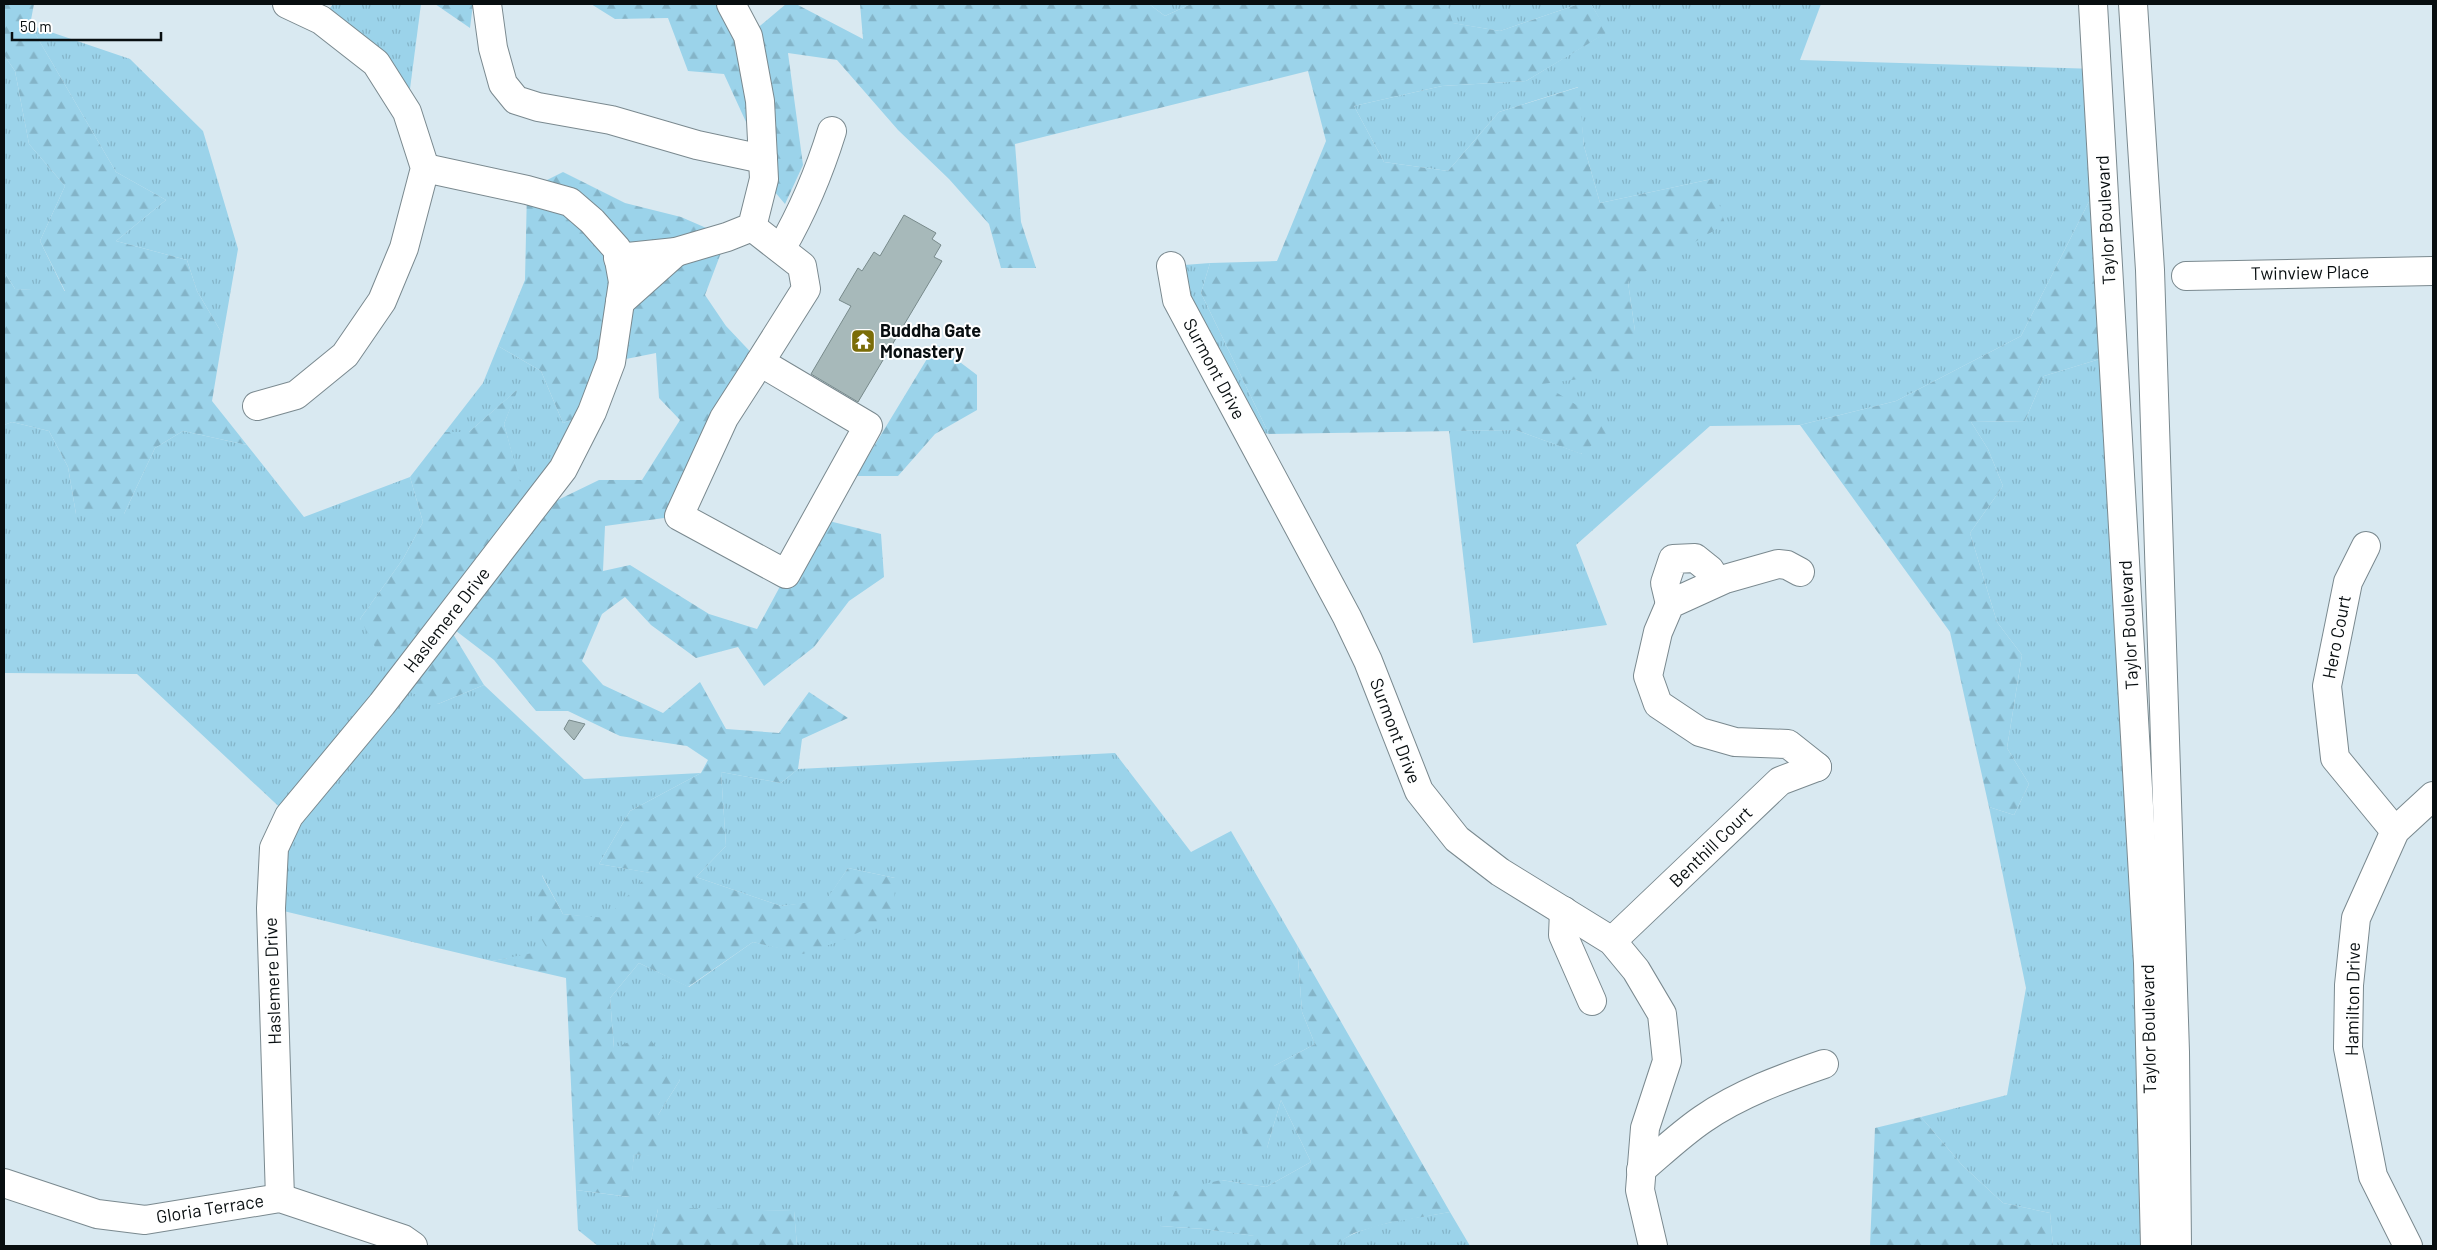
<svg xmlns="http://www.w3.org/2000/svg" width="2437" height="1250" viewBox="0 0 2437 1250" font-family="Barlow,sans-serif">
  <defs>
    <pattern id="grass-tufts" width="24" height="20" patternUnits="userSpaceOnUse" patternTransform="scale(1.25)"><rect width="24" height="20" fill="#9bd3ea"/><path d="M3 7l-1-3M5 7V3M7 7l1-3M15 17l-1-3M17 17v-4M19 17l1-3" fill="none" stroke="#84b4c8"/></pattern>
    <pattern id="forest-firs" width="22" height="20" patternUnits="userSpaceOnUse" patternTransform="scale(1.25)"><rect width="22" height="20" fill="#9bd3ea"/><path d="M5 1l3.5 6h-7zM16 11l3.5 6h-7z" fill="#84b4c8"/></pattern>
  </defs>
  <rect width="100%" height="100%" fill="#d9e9f1"/>
  <g fill="url(#grass-tufts)">
    <path d="M333,4H421L407,112L321,20Z"/>
    <path d="M1149,4H1191L1165,16Z"/>
    <path d="M1447,4H1579L1500,31L1452,23Z"/>
    <path d="M1591,4H1821L1800,60L2097,69L2103,174L2021,336L1896,401L1800,425L1710,426L1576,545L1607,625L1473,643L1449,431L1516,430L1582,454L1542,384L1635,331L1628,282L1712,179L1600,203L1584,146L1578,87L1499,112L1448,171L1384,162L1354,106L1442,86L1526,81L1607,32Z"/>
    <path d="M30,25L130,59L203,131L238,249L223,335L197,291L187,260L116,241L166,200L116,172Z"/>
    <path d="M4,55L15,71L29,144L65,186L40,241L65,292L15,289L4,271Z"/>
    <path d="M1210,263L1201,293L1269,434L1247,430L1171,266Z"/>
    <path d="M498,346L541,371L563,423L592,412L528,514L504,424L517,390L469,432H445L483,383Z"/>
    <path d="M2113,355L2155,1246H2053L2050,1213L2003,1203L1962,1165L1921,1117L2007,1095L2026,988L1989,807L2014,815L2029,784L2007,748L2022,655L1997,622L1970,533L2003,486L1988,449L1971,422L2025,421L2044,376Z"/>
    <path d="M12,422L49,431L68,467L76,514H124L155,448L183,431L247,445L304,517L410,477L423,522L403,559L360,619L438,704L484,685L584,779L701,773L630,811L599,864L651,873L606,919L563,914L542,875L549,951L492,961L271,908L289,816L137,674L4,673V425Z"/>
    <path d="M1115,753L1191,852L1231,831L1297,945L1302,1012L1315,1044L1274,1066L1267,1148L1281,1100L1311,1162L1266,1187L1221,1180L1160,1226L1204,1229L1255,1236L1248,1246H797L794,1211L658,1209L650,1246H598L578,1230L576,1190L629,1197L634,1154L658,1156V1115L680,1080L614,1048L610,998L639,963L689,987L753,942L803,953L895,878L848,868L826,901L781,906L696,877L726,846L721,772L781,783L798,769Z"/>
    <path d="M1450,1212L1470,1246H1333C1365,1222 1411,1219 1450,1212Z"/>
  </g>
  <g fill="url(#forest-firs)">
    <path d="M4,4H34L30,25L116,172L166,200L116,241L187,260L197,291L223,335L212,401L247,445L183,431L155,448L124,514H76L68,467L49,431L12,422L4,425V271L15,289L65,291L40,241L65,186L29,144L15,71L4,55Z"/>
    <path d="M435,4H473L470,28Z"/>
    <path d="M591,4H731L748,36L786,4H796L863,39L860,4H1149L1165,16L1191,4H1447L1453,23L1500,31L1579,4H1591L1608,32L1526,81L1442,86L1354,106L1384,162L1448,171L1499,112L1579,87L1584,146L1600,203L1712,179L1725,224L1628,282L1635,331L1636,371L1543,384L1613,428L1581,454L1516,430L1269,434L1201,293L1210,263L1277,261L1326,141L1308,71L1015,144L1021,222L1036,268H1001L989,224L949,179L898,130L837,60L788,53L803,165L785,204L764,179L763,159L724,74L688,71L668,18L615,19Z"/>
    <path d="M563,172L625,203L681,217L727,237L705,295L726,326L760,362L679,516L605,526L603,571L630,565L709,614L757,629L817,518L881,534L884,577L849,601L814,647L764,686L738,647L696,658L651,625L625,597L602,614L582,661L603,685L663,713L700,682L726,729L779,733L809,692L848,718L802,739L798,769L781,783L721,772L726,846L696,877L781,906L826,900L848,868L895,878L894,914L846,939L803,954L753,942L688,987L639,963L610,998L614,1048L647,1035L680,1080L658,1115V1157L634,1154L630,1197L576,1190L566,978L492,961L548,950L532,923L541,874L563,914L606,918L650,873L599,864L630,811L701,773L708,760L687,746L620,736L568,711H536L494,660L447,624L484,685L438,704L396,686L360,619L403,559L423,522L410,477L445,432H469L518,389L504,424L529,514L599,480H642L680,420L659,398L656,353L611,362L592,412L563,423L541,371L498,346L525,280L527,190Z"/>
    <path d="M2103,174L2113,355L2044,376L2025,421L1971,422L1988,449L2003,486L1970,533L1997,622L2022,655L2007,748L2029,784L2014,815L1989,807L1950,632L1800,425L1896,401L2021,336Z"/>
    <path d="M936,344L977,375V410L935,434L898,476H856Z"/>
    <path d="M1297,945L1450,1212L1388,1223L1354,1233L1333,1246H1248L1254,1236L1204,1229L1160,1226L1175,1191L1221,1180L1266,1187L1311,1162L1281,1100L1267,1148L1246,1154L1237,1101L1274,1066L1315,1044L1302,1012Z"/>
    <path d="M1921,1117L1962,1165L2003,1203L2050,1213L2053,1246H1870L1875,1128Z"/>
    <path d="M696,1208L794,1211L797,1246H650L658,1209Z"/>
  </g>
  <g fill="#a7b9ba" stroke="#788a8b">
    <path d="M904,215L936,233L932,239L941,245L934,257L942,261L858,402L811,374L851,306L839,300L858,268L862,271L874,252L880,256Z"/>
    <path d="M569,720L585,724L574,740L564,729Z"/>
  </g>
  <g fill="none" stroke-linecap="round" stroke-linejoin="round">
    <defs>
      <g id="minor">
        <path d="M487,4L493,48L503,84L516,100L538,107L611,120L697,145L763,159"/>
        <path d="M752,227L802,266L806,289L760,362"/>
        <path d="M781,249C803,211 819,173 832,131"/>
        <path d="M618,258L676,252L727,237L752,227L764,179L760,101L748,36L731,4"/>
        <path d="M1171,266L1177,300L1347,617L1368,661L1419,791L1457,839L1500,872L1612,941L1636,970L1662,1014L1667,1061L1645,1128L1640,1190L1653,1246"/>
        <path d="M2186,276L2433,271"/>
        <path d="M620,302L676,252"/>
        <path d="M760,362L868,426L786,574L679,516L724,418Z"/>
        <path d="M257,406L296,395L345,355L382,301L404,248L425,168L407,112L376,63L321,20L287,4"/>
        <path d="M2366,546L2348,582L2327,686L2335,758L2395,831"/>
        <path d="M1800,572L1787,565L1778,564L1725,579L1670,604L1658,632L1648,676L1658,704L1700,732L1735,742L1788,744L1817,767"/>
        <path d="M1670,604L1665,583L1673,559L1695,558L1710,570L1717,582"/>
        <path d="M1564,911L1563,935L1592,1001"/>
        <path d="M1612,941L1780,781L1817,767"/>
        <path d="M1641,1170C1661,1153 1681,1134 1703,1119C1739,1094 1783,1078 1824,1064"/>
        <path d="M4,1183L97,1214L145,1220L280,1198L403,1239L413,1246"/>
        <path d="M280,1198L271,908L274,848L289,816L382,704L563,469L592,412L611,362L623,282L617,249L592,221L570,202L527,190L425,168"/>
        <path d="M2408,1246L2373,1176L2348,1048L2349,985L2356,918L2395,831L2433,796"/>
      </g>
      <g id="major">
        <path d="M2093,4L2148,963L2155,1246"/>
        <path d="M2133,4L2150,270L2175,1052L2177,1246"/>
      </g>
    </defs>
    <use href="#minor" stroke="#7a898f" stroke-width="30"/>
    <use href="#major" stroke="#7a898f" stroke-width="30"/>
    <use href="#minor" stroke="#fff" stroke-width="28"/>
    <use href="#major" stroke="#fff" stroke-width="28"/>
  </g>
  <defs>
    <symbol id="temple-square" viewBox="-11 -11 22 22"><rect x="-9" y="-9" width="18" height="18" rx="4" fill="#7b6d08" stroke="#fff"/><path d="M0-6L5-2H3V0L6.5 2.5H4V6H1.5V3h-3V6H-4V2.5H-6.5L-3 0V-2H-5Z" fill="#fff"/></symbol>
  </defs>
  <g fill-rule="evenodd">
    <use href="#temple-square" x="849" y="327" width="28" height="28"/>
  </g>
  <g text-anchor="middle" stroke-width="4" stroke-linejoin="round" paint-order="stroke">
    <g font-size="18" fill="#080e10" stroke="#fff">
      <text transform="translate(2106 220) rotate(-93)" y="6">Taylor Boulevard</text>
      <text transform="translate(2310 273) rotate(-1)" y="6">Twinview Place</text>
      <text transform="translate(1214 369) rotate(62)" y="6">Surmont Drive</text>
      <text transform="translate(447 620) rotate(-52)" y="6">Haslemere Drive</text>
      <text transform="translate(2129 625) rotate(-93)" y="6">Taylor Boulevard</text>
      <text transform="translate(2337 637) rotate(-79)" y="6">Hero Court</text>
      <text transform="translate(1395 731) rotate(69)" y="6">Surmont Drive</text>
      <text transform="translate(1711 847) rotate(-44)" y="6">Benthill Court</text>
      <text transform="translate(273 981) rotate(-92)" y="6">Haslemere Drive</text>
      <text transform="translate(2353 999) rotate(-89)" y="6">Hamilton Drive</text>
      <text transform="translate(2149 1029) rotate(-91)" y="6">Taylor Boulevard</text>
      <text transform="translate(210 1209) rotate(-9)" y="6">Gloria Terrace</text>
    </g>
    <g font-size="18" font-weight="bold" fill="#080e10" stroke="#fff" text-anchor="start">
      <text x="880" y="337">Buddha Gate<tspan x="880" dy="21">Monastery</tspan></text>
    </g>
  </g>
  <rect width="2437" height="1250" fill="none" stroke="#080e10" stroke-width="10"/>
  <path d="M12 32v8h149v-8" fill="none" stroke="#080e10" stroke-width="2.5"/>
  <text x="20" y="32" font-size="15" fill="#080e10" stroke="#ffffff" stroke-width="4" paint-order="stroke">50 m</text>
</svg>
